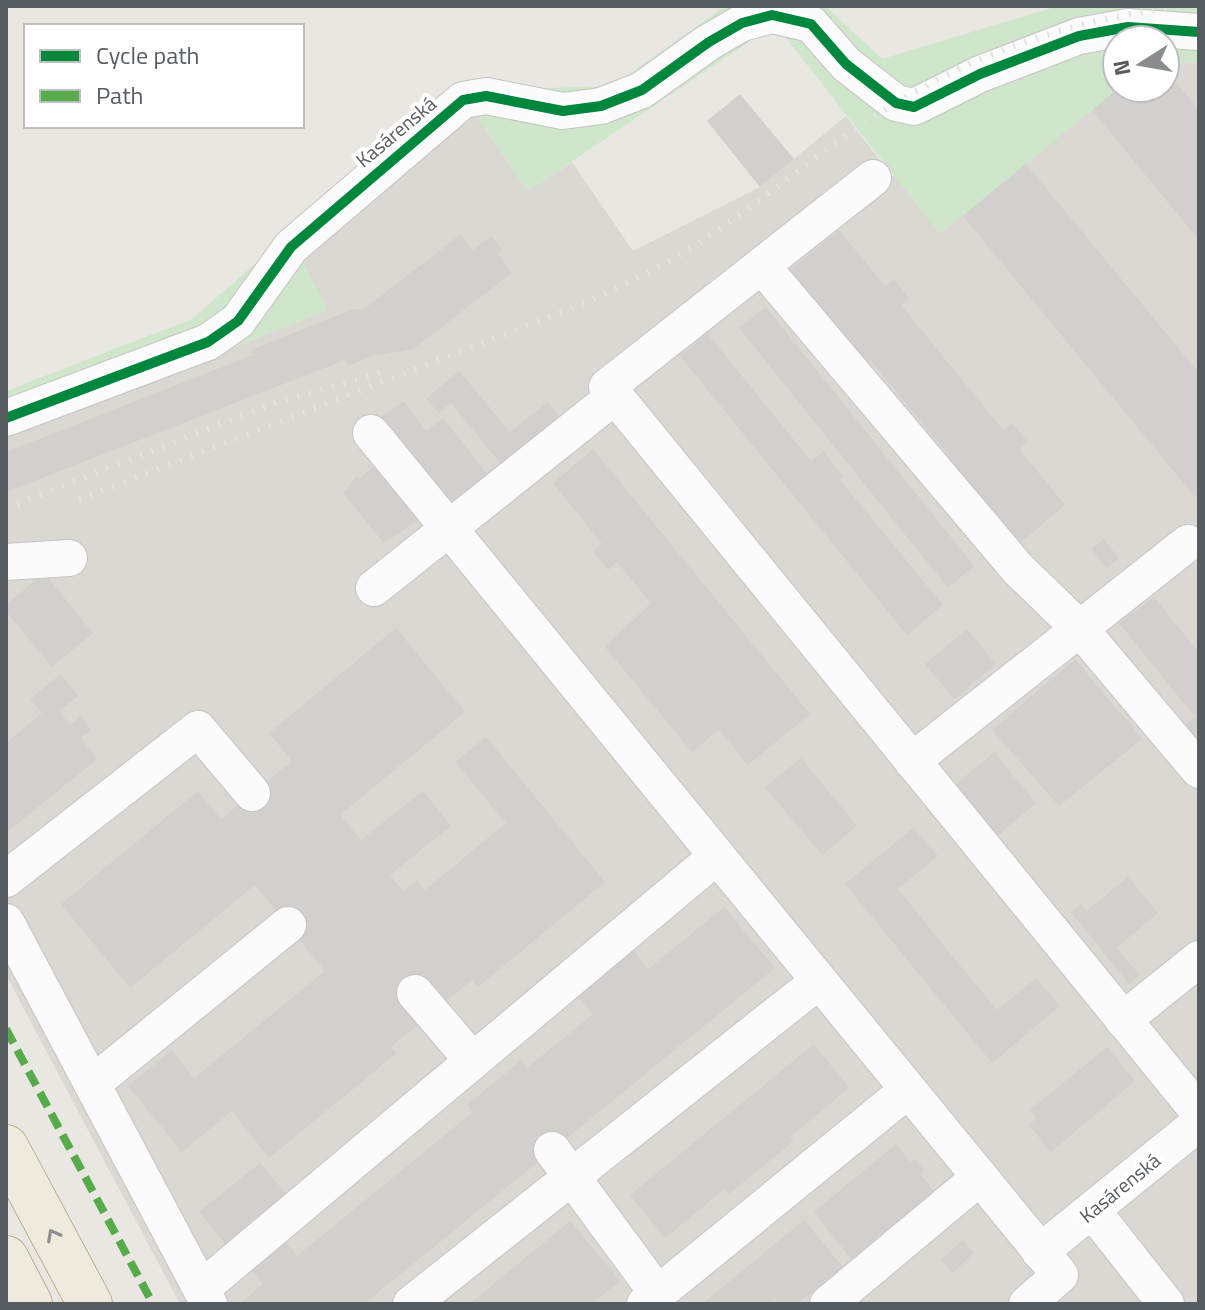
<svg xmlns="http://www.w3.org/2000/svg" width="1205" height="1310" viewBox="0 0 1205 1310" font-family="'Titillium Web',sans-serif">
  <rect width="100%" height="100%" fill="#e8e7e2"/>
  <path fill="#d9d8d3" d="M1199,62V1304H180L6,975V437L328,310L298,256L471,109L528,191L572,162L633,251L760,187L846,116L892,176L1119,88H1165V64Z"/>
  <path fill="#cfe6cb" d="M725,6H826L882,59L1058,6H1199V62L1165,64V40H1117L1119,88L940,234L775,24L528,191L472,110L299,255L328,310L6,437V391L192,319L453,91L612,86Z"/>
  <g fill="#d1d0cd">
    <path d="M1165,69L1199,110V240L1092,110L1119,88H1165Z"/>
    <path d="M740,94L794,159L760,187L707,121Z"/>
    <path d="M1026,164L1199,373V494L1195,497L963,216Z"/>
    <path d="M839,230L885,286L894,279L909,298L901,305L1003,430L1012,423L1028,442L1019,449L1065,505L1020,543L982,497L978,500L944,459L949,456L870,360L866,363L790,270Z"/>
    <path d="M461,234L473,250L491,236L503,250L498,254L512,273L413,349L373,356L348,366L345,360L6,492V452L253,355L251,350L354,309H364Z"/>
    <path d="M766,307L974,566L948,588L739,328Z"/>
    <path d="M707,333L811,461L823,451L843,476L840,480L943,605L907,635L680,356Z"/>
    <path d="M459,371L510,432L548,402L563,421L504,468L451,403L439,413L426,399Z"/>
    <path d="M404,401L426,431L443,418L488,475L447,507L379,419Z"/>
    <path d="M593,449L810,714L748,765L719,730L692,752L605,647L651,603L617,562L608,570L593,551L602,544L553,483Z"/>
    <path d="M377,464L422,518L384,543L343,493L356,477L359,479Z"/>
    <path d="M1103,539L1119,558L1107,568L1091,549Z"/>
    <path d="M44,573L93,633L52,667L6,611V605Z"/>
    <path d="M1154,597L1199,653V743L1184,726L1195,717L1119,623Z"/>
    <path d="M396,628L465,712L340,815L361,840L423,791L451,826L390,875L403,891L417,881L425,890L506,823L455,762L486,737L605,882L478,987L472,980L424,1020L391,1047L397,1053L269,1158L232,1111L182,1152L128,1086L172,1050L194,1078L325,971L255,885L130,988L61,904L198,791L221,819L292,761L269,733Z"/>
    <path d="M967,629L996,664L954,699L925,664Z"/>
    <path d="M1075,659L1142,739L1059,806L992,730Z"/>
    <path d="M61,674L78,696L59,711L70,725L81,716L91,730L81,738L97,759L6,833V743L42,713L30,699Z"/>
    <path d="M994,752L1036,803L991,841L949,790Z"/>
    <path d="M801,758L857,826L822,855L765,787Z"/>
    <path d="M913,828L938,856L898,889L953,957L997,1010L1036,978L1060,1006L992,1063L845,884Z"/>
    <path d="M1128,877L1158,913L1116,948L1140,975L1129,984L1071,912L1081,904L1086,911Z"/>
    <path d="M724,907L775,968L364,1304H243L241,1302L263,1284L249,1267L283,1239L297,1256L473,1112L467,1105L521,1060L527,1068L593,1014L577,995L632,949L648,969Z"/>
    <path d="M814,1044L849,1088L790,1137L794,1141L729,1194L725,1189L665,1238L630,1195Z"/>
    <path d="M1107,1047L1135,1081L1051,1152L1029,1125L1037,1118L1030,1110Z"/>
    <path d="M896,1144L910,1162L915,1159L924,1170L920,1174L934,1191L851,1259L814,1212Z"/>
    <path d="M260,1163L287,1195L226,1245L199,1212Z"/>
    <path d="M804,1220L843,1267L797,1304H778L774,1299L767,1304H702Z"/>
    <path d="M570,1221L620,1281L592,1304H469Z"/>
    <path d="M963,1240L974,1253L953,1273L941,1260Z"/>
  </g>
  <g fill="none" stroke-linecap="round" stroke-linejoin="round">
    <defs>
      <g id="minor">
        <path d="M762,266L1018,569L1081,630L1199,770"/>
        <path d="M615,396L607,387L873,178"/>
        <path d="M6,418L208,342L238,321L291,247L463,100L486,96L563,111L601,106L642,90L709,42L742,23L772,15L811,24L846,64L896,103L914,107L980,74L1079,36L1128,27L1199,32"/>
        <path d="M371,433L1060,1275L1027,1304"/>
        <path d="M6,562L69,558"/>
        <path d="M374,588L615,396L1199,1112"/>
        <path d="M912,761L1188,543"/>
        <path d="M6,879L198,729L252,793"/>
        <path d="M6,922L209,1304"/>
        <path d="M415,993L473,1061"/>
        <path d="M1123,1020L1199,959"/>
        <path d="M92,1084L288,925"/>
        <path d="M552,1150L658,1294"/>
        <path d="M1092,1210L1166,1304"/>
        <path d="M1040,1252L1199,1123"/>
        <path d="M201,1289L717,856"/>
        <path d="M411,1304L819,981"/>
        <path d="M645,1304L908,1090"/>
        <path d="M828,1304L980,1177"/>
      </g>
      <g id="highway">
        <path d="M6,1147L90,1304"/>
        <path d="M6,1258L30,1304"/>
      </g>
    </defs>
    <use href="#minor" stroke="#c4c4c3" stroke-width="38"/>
    <use href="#highway" stroke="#bfae90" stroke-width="46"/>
    <use href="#minor" stroke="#fcfbfb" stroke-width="36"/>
    <use href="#highway" stroke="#eeeade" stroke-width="44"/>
    <g stroke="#e1e2e1" stroke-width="6" stroke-dasharray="2 10" stroke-linecap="butt">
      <path d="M79,500C193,455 308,411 423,366C493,338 565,314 633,280C730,233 806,157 898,102C988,47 1082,18 1187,6"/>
      <path d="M6,508L272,404L382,372"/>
    </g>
    <path stroke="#58ab4b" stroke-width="8" stroke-dasharray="16 8" stroke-linecap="butt" d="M6,1029L153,1304"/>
    <defs>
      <path id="cycleway" d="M6,418L208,342L238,321L291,247L463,100L486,96L563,111L601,106L642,90L709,42L742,23L772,15L811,24L846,64L896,103L914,107L980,74L1079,36L1128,27L1199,32"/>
    </defs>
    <use href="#cycleway" stroke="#fff" stroke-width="15"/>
    <use href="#cycleway" stroke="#00873e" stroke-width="10"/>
  </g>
  <defs><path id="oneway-chevron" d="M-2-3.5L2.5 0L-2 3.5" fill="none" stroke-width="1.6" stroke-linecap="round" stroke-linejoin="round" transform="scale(2)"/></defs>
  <use stroke="#8c8e8d" href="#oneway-chevron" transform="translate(53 1235) rotate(-118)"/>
  <g text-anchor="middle" stroke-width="8" stroke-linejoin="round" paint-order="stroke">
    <g font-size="20" fill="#575c61" stroke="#fff">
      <text transform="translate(396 132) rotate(-40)" y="7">Kasárenská</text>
      <text transform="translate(1120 1188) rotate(-39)" y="7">Kasárenská</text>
    </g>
  </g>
  <rect width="1205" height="1310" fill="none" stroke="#575c61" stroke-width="16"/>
  <rect x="24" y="24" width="280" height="104" fill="#ffffff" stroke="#bcbec0" stroke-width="2"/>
  <rect x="40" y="50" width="40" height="12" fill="#00873e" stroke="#bcbec0" stroke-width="2"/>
  <text x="96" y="64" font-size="24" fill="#575c61">Cycle path</text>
  <rect x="40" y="90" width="40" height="12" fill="#58ab4b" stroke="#bcbec0" stroke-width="2"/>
  <text x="96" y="104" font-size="24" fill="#575c61">Path</text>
  <g transform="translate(1141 64) rotate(259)"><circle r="38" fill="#ffffff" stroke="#bcbec0" stroke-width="2"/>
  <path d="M0-6L14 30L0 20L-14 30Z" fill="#8a8d8e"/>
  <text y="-12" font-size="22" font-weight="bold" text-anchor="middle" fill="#575c61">N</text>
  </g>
</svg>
